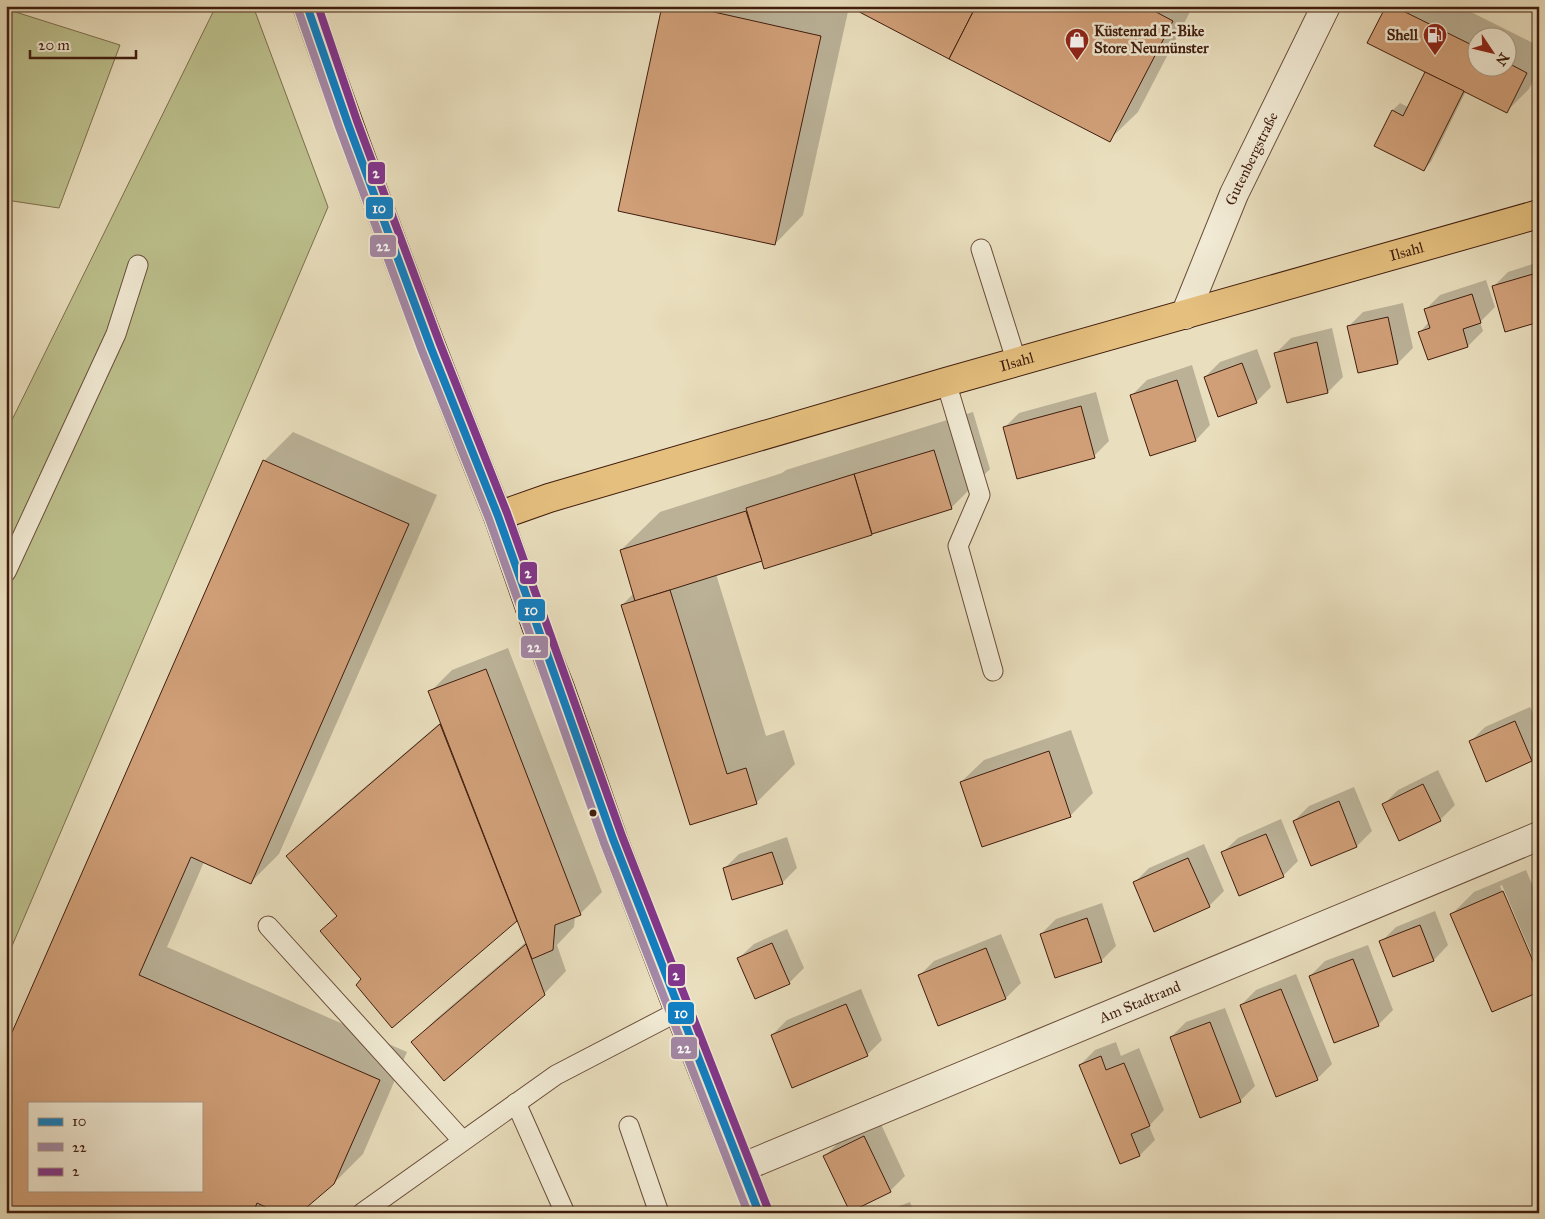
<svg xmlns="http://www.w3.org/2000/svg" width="1545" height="1219" viewBox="0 0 1545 1219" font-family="'IM FELL Great Primer',serif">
  <rect width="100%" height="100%" fill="#e9debd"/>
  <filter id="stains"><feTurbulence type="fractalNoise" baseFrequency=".004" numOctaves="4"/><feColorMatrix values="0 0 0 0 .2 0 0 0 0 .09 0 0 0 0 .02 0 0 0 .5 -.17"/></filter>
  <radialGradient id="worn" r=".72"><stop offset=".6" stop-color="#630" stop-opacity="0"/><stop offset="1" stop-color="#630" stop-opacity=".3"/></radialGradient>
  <g fill="#bcc08d" stroke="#7e6e4d">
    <path d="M216,6H253L328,207L6,960V432Z"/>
    <path d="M6,9L120,45L59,208L6,200Z"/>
  </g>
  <g fill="#0003" fill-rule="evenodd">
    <path d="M664,6L849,7L803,215L775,244Z"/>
    <path d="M851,6H1193L1138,112L1109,140Z"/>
    <path d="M1388,6H1459L1539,46V69L1529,89L1507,111L1466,91L1431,162L1424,169L1393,110L1400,103L1408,107L1426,71ZM1478,38H1508V68H1478Z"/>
    <path d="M1539,262V321L1493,287L1508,272Z"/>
    <path d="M1486,280L1495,307L1480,322L1483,331L1468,346L1429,359L1420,332L1429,322L1425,310L1440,295Z"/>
    <path d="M1403,303L1413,348L1398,363L1348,327L1363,312Z"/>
    <path d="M1332,328L1343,377L1328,392L1288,402L1276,353L1291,338Z"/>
    <path d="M1257,349L1271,387L1256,402L1205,377L1220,362Z"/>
    <path d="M1192,365L1210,425L1196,440L1132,395L1147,380Z"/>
    <path d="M1096,392L1109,441L1094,456L1004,428L1019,413Z"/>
    <path d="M973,412L990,469L951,508L765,567L763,560L716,574L766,736L784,730L795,764L756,803L690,824L622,605L634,593L621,550L660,512L782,473L786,470Z"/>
    <path d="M293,432L437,495L279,854L251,882L204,862L167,947L407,1052L363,1154L334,1183L270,1208L268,1213H6V1049L264,461ZM29,1103H201V1190H29Z"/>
    <path d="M508,648L602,892L580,914L575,916L574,927L557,945L566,971L544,994L413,1042L435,1020L526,942L518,919L392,1026L363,979L322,931L338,915L288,856L310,834L441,722L430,692L452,670Z"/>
    <path d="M1530,707L1539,727V753L1532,760L1470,742L1485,727Z"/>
    <path d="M1071,730L1093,793L1071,815L983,846L961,782L984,760Z"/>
    <path d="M1438,770L1455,805L1440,820L1383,805L1398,790Z"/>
    <path d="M1354,787L1372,831L1357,846L1312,864L1294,821L1309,806Z"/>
    <path d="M1281,819L1298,861L1283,876L1223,852L1238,838Z"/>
    <path d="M787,837L797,868L782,883L724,869L739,854Z"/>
    <path d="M1204,844L1224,891L1209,906L1134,883L1149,868Z"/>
    <path d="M1526,870L1539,901V972L1502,885L1500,886L1539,978L1452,914L1474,892Z"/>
    <path d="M1102,903L1116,946L1101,961L1041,934L1056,919Z"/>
    <path d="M1435,911L1448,945L1434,960L1381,942L1396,927Z"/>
    <path d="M787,929L804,968L789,983L739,958L754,944Z"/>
    <path d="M1001,934L1021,983L1006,998L939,1025L919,976L934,961Z"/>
    <path d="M1368,945L1393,1010L1378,1025L1310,976L1325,961Z"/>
    <path d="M1296,974L1332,1064L1317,1079L1241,1005L1256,990Z"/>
    <path d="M861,989L882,1040L867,1055L772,1035L787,1020Z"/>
    <path d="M1225,1008L1255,1086L1240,1101L1171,1037L1186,1022Z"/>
    <path d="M1116,1042L1121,1056L1139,1048L1164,1110L1149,1126L1155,1140L1140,1155L1080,1065L1095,1050Z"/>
    <path d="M880,1122L905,1176L890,1191L825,1156L840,1141Z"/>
    <path d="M910,1202L914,1213H882Z"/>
  </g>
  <g fill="#d09f78" stroke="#401d0d" fill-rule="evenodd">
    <path d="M662,6H687L821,36L775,245L618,211Z"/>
    <path d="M848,6H976L949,59Z"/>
    <path d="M976,6H1145L1173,21L1110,142L949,59Z"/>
    <path d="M1386,6H1393L1478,48V68H1508V63L1527,73L1507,113L1367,43Z"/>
    <path d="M1425,72L1464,91L1424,171L1374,146L1392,110L1403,116Z"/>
    <path d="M1533,274L1539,294V322L1505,332L1492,286Z"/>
    <path d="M1472,294L1481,323L1463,329L1468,347L1428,360L1418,332L1430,328L1424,309Z"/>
    <path d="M1388,317L1398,364L1358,373L1347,326Z"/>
    <path d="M1317,342L1328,393L1287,403L1274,353Z"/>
    <path d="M1242,363L1257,403L1218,417L1204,377Z"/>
    <path d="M1177,380L1196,441L1150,456L1130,395Z"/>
    <path d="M1081,406L1095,458L1017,479L1003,427Z"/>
    <path d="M934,450L952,509L872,534L854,474Z"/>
    <path d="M263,460L409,524L251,884L191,857L139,975L380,1080L334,1184L300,1213H278L257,1203L253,1213H6V1046ZM29,1103H201V1190H29Z"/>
    <path d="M854,474L872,535L764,569L746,508Z"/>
    <path d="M746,511L762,561L635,601L620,550Z"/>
    <path d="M670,590L727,774L746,768L757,804L690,825L621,605Z"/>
    <path d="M486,669L581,915L555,925L553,950L532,959L428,691Z"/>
    <path d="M1515,721L1532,761L1486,782L1469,741Z"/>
    <path d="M440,724L517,921L392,1028L356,985L361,979L320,931L337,916L286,856Z"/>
    <path d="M1049,751L1071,817L982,847L960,782Z"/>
    <path d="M1423,784L1441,821L1399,841L1382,804Z"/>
    <path d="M1339,801L1357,847L1311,866L1293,821Z"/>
    <path d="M1266,834L1284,877L1239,896L1221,852Z"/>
    <path d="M772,852L783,884L732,900L723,868Z"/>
    <path d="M1188,858L1210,907L1154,932L1133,882Z"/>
    <path d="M1503,891L1539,975V992L1492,1012L1450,914Z"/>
    <path d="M1087,918L1102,962L1055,978L1040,934Z"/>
    <path d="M1420,925L1434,961L1393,977L1379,941Z"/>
    <path d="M772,943L790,984L755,999L737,958Z"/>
    <path d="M526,944L545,995L444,1081L411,1042Z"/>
    <path d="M986,948L1006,999L938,1026L918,975Z"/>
    <path d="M1353,959L1379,1026L1334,1043L1309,976Z"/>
    <path d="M1281,989L1318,1080L1276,1097L1240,1005Z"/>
    <path d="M846,1004L868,1056L792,1088L771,1035Z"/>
    <path d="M1210,1022L1241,1102L1200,1118L1170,1037Z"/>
    <path d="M1101,1056L1106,1070L1124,1063L1150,1126L1131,1134L1140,1156L1120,1164L1079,1065Z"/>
    <path d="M864,1136L891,1192L850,1212L823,1156Z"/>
  </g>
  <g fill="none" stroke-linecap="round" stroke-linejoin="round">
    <defs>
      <g id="lane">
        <path d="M981,249L1017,363"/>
        <path d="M946,382L980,495L958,546L993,671"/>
        <path d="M6,572L116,334L138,265"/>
        <path d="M268,926L462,1140"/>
        <path d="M516,1103L565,1213"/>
        <path d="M629,1126L659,1213"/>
        <path d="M362,1213L556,1075L679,1011"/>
      </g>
      <g id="street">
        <path id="s1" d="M1185,315L1234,194L1326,6"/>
        <path id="s2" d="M741,1168L1539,836"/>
      </g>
      <path id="secondary" d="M498,516L540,637L560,688L588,767L613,839L679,1011L759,1213"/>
      <g id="primary">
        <path id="s3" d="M307,6C367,178 430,348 498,516L549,498L946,382L1539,214"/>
      </g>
    </defs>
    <use href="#lane" stroke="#6a4d39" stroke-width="21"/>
    <use href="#street" stroke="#6a4d39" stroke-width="30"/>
    <use href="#secondary" stroke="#401d0d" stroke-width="30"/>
    <use href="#primary" stroke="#401d0d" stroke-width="30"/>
    <use href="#lane" stroke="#f1ead4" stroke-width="19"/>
    <use href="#street" stroke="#f1ead4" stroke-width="28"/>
    <use href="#secondary" stroke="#f1ead4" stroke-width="28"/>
    <use href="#primary" stroke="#e4bf7e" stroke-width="28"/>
    <defs>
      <path id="bus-1" d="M307,6L348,124L431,348L498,516L613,839L759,1213"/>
      <path id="bus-2" d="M298,9L339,127L422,351L489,519L604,843L748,1213"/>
      <path id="bus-3" d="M318,6L357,121L440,344L507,513L622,836L768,1209"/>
    </defs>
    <use href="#bus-1" stroke="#f1ead4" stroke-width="11"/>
    <use href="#bus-2" stroke="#f1ead4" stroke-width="11"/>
    <use href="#bus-3" stroke="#f1ead4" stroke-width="11"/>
    <use href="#bus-1" stroke="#107fc3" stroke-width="8"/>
    <use href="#bus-2" stroke="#a388a7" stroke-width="8"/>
    <use href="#bus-3" stroke="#82368c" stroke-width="8"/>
  </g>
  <defs>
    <symbol id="fuel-pin" viewBox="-11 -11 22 30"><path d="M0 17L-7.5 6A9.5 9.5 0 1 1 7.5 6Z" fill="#8f2418" stroke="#f1ead4"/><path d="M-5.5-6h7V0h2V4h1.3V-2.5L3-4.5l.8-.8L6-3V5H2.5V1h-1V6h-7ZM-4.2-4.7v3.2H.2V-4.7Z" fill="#fff"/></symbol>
    <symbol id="shop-pin" viewBox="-11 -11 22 30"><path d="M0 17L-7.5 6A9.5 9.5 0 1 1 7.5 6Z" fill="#8f2418" stroke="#f1ead4"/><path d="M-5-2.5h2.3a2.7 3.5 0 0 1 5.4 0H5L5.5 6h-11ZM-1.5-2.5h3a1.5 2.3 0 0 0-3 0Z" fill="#fff"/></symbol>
  </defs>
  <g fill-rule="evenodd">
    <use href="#fuel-pin" x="1421" y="21" width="28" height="38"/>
    <use href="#shop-pin" x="1063" y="26" width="28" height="38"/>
  </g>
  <circle fill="#401d0d" stroke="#f1ead4" stroke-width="2" cx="593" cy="813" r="4.5"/>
  <g text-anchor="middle" stroke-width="5" stroke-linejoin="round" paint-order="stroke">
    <g font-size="15" font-weight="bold" fill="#401d0d" stroke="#f1ead4" text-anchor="start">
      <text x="1094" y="36">Küstenrad E-Bike<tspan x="1094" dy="17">Store Neumünster</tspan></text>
      <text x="1418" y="40" text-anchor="end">Shell</text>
    </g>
    <g font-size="15" fill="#401d0d" stroke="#f1ead4">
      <text dy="5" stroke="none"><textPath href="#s1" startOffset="170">Gutenbergstraße</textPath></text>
      <text dy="5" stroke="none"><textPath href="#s3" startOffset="1491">Ilsahl</textPath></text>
      <text dy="5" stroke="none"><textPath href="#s3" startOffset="1086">Ilsahl</textPath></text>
      <text dy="5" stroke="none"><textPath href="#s2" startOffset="432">Am Stadtrand</textPath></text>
    </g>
  </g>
  <g stroke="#f1ead4" stroke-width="2">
    <rect x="367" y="161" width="19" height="24" rx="5" fill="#82368c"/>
    <rect x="365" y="196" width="29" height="24" rx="5" fill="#107fc3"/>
    <rect x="369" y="234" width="28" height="24" rx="5" fill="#a388a7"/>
    <rect x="519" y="561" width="19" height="24" rx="5" fill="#82368c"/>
    <rect x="517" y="598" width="29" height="24" rx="5" fill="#107fc3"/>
    <rect x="520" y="635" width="29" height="24" rx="5" fill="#a388a7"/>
    <rect x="667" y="963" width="19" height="24" rx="5" fill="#82368c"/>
    <rect x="667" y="1001" width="28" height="24" rx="5" fill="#107fc3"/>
    <rect x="670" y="1036" width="28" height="24" rx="5" fill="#a388a7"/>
  </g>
  <g font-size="14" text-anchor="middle" font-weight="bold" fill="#fff">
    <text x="376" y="178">2</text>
    <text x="379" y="213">10</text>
    <text x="383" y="251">22</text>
    <text x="528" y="578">2</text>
    <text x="531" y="615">10</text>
    <text x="534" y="652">22</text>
    <text x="676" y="980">2</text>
    <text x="681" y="1018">10</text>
    <text x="684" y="1053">22</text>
  </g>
  <rect width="1545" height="1219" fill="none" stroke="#e9debd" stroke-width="25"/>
  <rect x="8" y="8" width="1530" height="1204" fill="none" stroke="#401d0d" stroke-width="2.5"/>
  <rect x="12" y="12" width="1520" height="1194" fill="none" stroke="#401d0d"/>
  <rect x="28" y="1102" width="175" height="90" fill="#f1ead4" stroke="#aa9884"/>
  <rect x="38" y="1118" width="25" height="8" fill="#107fc3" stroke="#aa9884"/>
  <text x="72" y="1126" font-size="15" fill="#401d0d">10</text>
  <rect x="38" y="1143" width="25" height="8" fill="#a388a7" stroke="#aa9884"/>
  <text x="72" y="1152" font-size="15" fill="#401d0d">22</text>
  <rect x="38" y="1168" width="25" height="8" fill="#82368c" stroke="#aa9884"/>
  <text x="72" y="1176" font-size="15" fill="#401d0d">2</text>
  <g transform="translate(1492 52) rotate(125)"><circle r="24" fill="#f1ead4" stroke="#aa9884"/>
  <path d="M0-4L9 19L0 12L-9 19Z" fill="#8f2418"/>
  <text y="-8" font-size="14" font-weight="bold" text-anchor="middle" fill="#401d0d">N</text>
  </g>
  <path d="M30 50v8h106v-8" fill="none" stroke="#401d0d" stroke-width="2.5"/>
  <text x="38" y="50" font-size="15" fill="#401d0d" stroke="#f1ead4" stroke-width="4" paint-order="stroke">20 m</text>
  <rect width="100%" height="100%" filter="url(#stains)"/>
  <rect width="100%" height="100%" fill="url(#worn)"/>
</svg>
